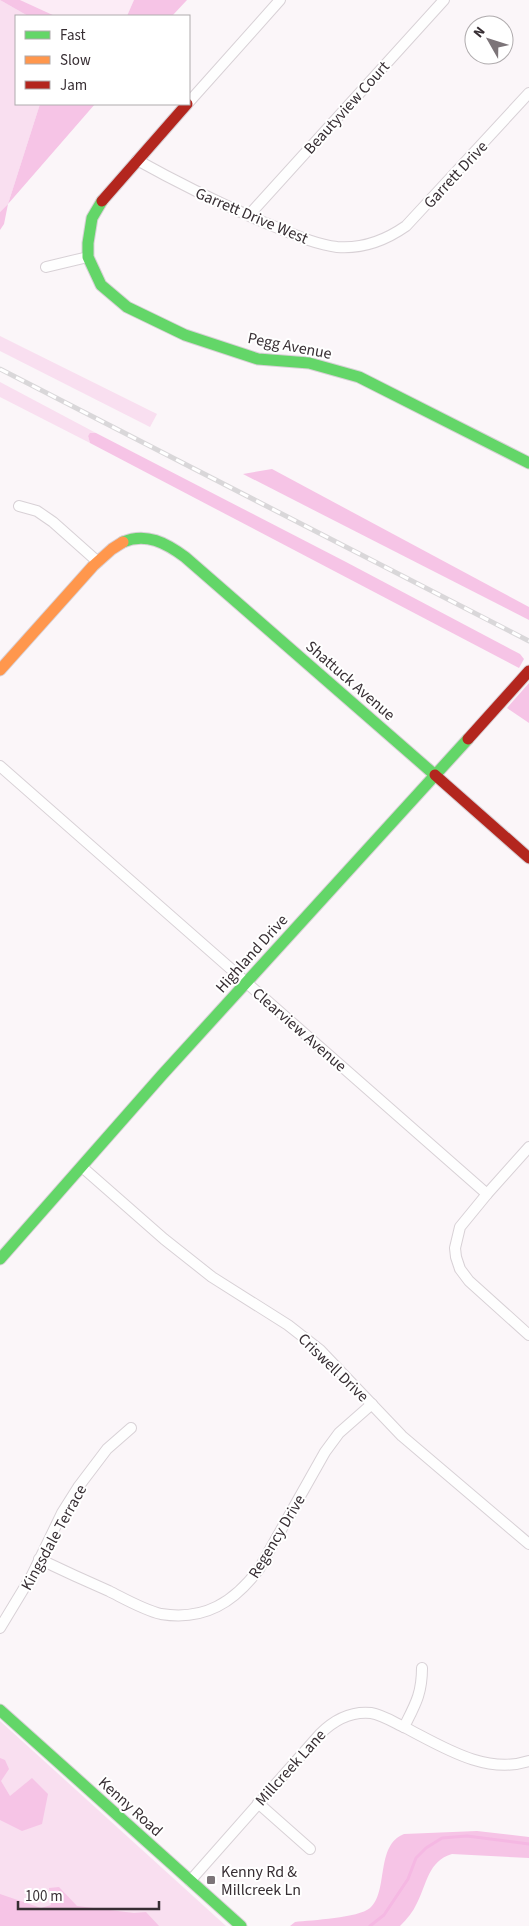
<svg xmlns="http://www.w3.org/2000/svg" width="529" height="1926" viewBox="0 0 529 1926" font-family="'Source Sans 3',sans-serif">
  <rect width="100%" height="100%" fill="#fbf6f9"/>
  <path fill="#fcecf6" d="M20,0H134L127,16H55Z"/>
  <g fill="#f9dff0">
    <path d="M0,0L28,16H16V104H40L8,204L0,212Z"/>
    <path d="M0,336L157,414L150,427L0,351Z"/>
    <path d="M0,382L96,433H91L88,436L90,443L0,397Z"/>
    <path d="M0,1721L226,1926H0Z"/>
  </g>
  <g fill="#f6c4e6">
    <path d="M0,0H20L55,16H28Z"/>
    <path d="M134,0H187L172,16H127Z"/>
    <path d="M40,104H95L8,204L4,224L0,230V212L8,204Z"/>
    <path d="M90,433H96L346,562L520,654L524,659L519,668L90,443L88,436Z"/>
    <path d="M272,469L529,607V620L243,474Z"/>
    <path d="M529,683V723L507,708Z"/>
    <path d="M0,1758L5,1760L9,1769L1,1781L10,1796L32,1778L48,1794L42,1824L22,1831L0,1820Z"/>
    <path d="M477,1831L529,1837V1858L452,1854C428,1861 427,1884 417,1903C413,1912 407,1919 400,1926H290L295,1922C312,1920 358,1918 370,1908C389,1892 375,1845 404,1834Z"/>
    <path d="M59,1887L77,1906L134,1913L146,1912L159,1926H0V1894L41,1908L51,1905L49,1888Z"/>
  </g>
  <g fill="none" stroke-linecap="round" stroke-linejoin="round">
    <path stroke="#f5b8e3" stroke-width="3" d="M370,1926L384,1915L408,1879L416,1858L426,1848L442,1838L467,1836L529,1844"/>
    <defs>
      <g id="street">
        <path d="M189,102L280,0"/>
        <path d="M137,160C180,184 223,205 268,224C291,233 313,244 337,247C362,249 386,240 406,226L529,93"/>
        <path d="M249,215L444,0"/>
        <path d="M46,267L88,257"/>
        <path d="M19,506L37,511L53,522L98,562"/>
        <path d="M0,766L487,1194"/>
        <path d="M529,1147L487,1194L460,1227L455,1248L456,1257L460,1269L469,1281L529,1335"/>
        <path d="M82,1167L164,1239L212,1277L288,1325L320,1350L402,1436L529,1544"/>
        <path d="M39,1559C62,1570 86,1581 109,1591C125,1599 144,1610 161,1614C205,1621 234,1602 259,1569L325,1452L339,1433L372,1404"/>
        <path d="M0,1628L32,1575L62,1513L79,1486L107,1449L131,1428"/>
        <path d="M404,1727C415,1705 422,1694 422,1668"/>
        <path d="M258,1803L310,1849"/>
        <path d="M190,1881L320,1734C334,1720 350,1711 371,1713C383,1715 395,1723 406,1728C443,1747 486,1775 529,1761"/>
      </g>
      <g id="fast">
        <path d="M102,201L92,218L88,243V257L101,285L127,307L185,335L258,359L309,363L359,377L529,463"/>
        <path d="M123,542C146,532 166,543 185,557L435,775"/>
        <path d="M0,1259L162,1075L468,739"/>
        <path d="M0,1710L241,1926"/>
      </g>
      <path id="slow" d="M0,670L93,566L112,549L123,542"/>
      <g id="jam">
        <path d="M102,201L187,104"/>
        <path d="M468,739L529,671"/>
        <path d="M435,775L529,858"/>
      </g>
    </defs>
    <use href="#street" stroke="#d8d1d6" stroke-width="12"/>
    <use href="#fast" stroke="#d8d1d6" stroke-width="13"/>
    <use href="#slow" stroke="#d8d1d6" stroke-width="13"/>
    <use href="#jam" stroke="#d8d1d6" stroke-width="13"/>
    <use href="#street" stroke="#fefefe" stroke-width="10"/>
    <use href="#fast" stroke="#63d668" stroke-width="11"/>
    <use href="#slow" stroke="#ff974d" stroke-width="11"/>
    <use href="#jam" stroke="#b3261e" stroke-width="11"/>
    <defs>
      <path id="rail" d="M0,369L529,641"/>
    </defs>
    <use href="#rail" stroke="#d9d7d9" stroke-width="5"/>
    <use href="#rail" stroke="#fff" stroke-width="3" stroke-dasharray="9" stroke-linecap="butt"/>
  </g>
  <rect fill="#7c7478" stroke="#fff" stroke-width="2" x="206" y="1875" width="10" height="10" rx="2.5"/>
  <g text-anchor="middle" stroke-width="4" stroke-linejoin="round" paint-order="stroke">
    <g font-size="16" fill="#372e33" stroke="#fff">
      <text transform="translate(346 107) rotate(-48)" y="6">Beautyview Court</text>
      <text transform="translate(455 174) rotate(-47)" y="6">Garrett Drive</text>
      <text transform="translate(252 215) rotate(23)" y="6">Garrett Drive West</text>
      <text transform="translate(290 345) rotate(11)" y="6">Pegg Avenue</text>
      <text transform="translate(351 680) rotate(41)" y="6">Shattuck Avenue</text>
      <text transform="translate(251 953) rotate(-48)" y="6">Highland Drive</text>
      <text transform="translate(300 1029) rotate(41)" y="6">Clearview Avenue</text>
      <text transform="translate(334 1367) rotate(44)" y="6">Criswell Drive</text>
      <text transform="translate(276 1536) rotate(-59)" y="6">Regency Drive</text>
      <text transform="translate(53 1537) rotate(-61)" y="6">Kingsdale Terrace</text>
      <text transform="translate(290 1767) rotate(-48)" y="6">Millcreek Lane</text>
      <text transform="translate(131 1806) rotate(42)" y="6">Kenny Road</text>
    </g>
    <g font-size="16" fill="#372e33" stroke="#fff" text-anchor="start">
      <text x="221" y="1877">Kenny Rd &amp;<tspan x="221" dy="18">Millcreek Ln</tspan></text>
    </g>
  </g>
  <rect x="15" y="15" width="175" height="90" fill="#ffffff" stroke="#afabad"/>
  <rect x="25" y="31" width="25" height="8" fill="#63d668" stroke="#afabad"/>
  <text x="60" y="40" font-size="15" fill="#372e33">Fast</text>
  <rect x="25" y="56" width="25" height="8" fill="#ff974d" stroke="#afabad"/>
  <text x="60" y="65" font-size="15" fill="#372e33">Slow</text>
  <rect x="25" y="81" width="25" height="8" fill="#b3261e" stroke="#afabad"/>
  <text x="60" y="90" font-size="15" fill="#372e33">Jam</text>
  <g transform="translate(489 40) rotate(309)"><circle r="24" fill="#ffffff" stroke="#afabad"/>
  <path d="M0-4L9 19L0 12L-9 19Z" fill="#7c7478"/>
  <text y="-8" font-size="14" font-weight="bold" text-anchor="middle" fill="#372e33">N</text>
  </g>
  <path d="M18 1901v8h141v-8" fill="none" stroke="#372e33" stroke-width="2.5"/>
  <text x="25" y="1901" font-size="15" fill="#372e33" stroke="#ffffff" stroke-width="4" paint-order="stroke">100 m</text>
</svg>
